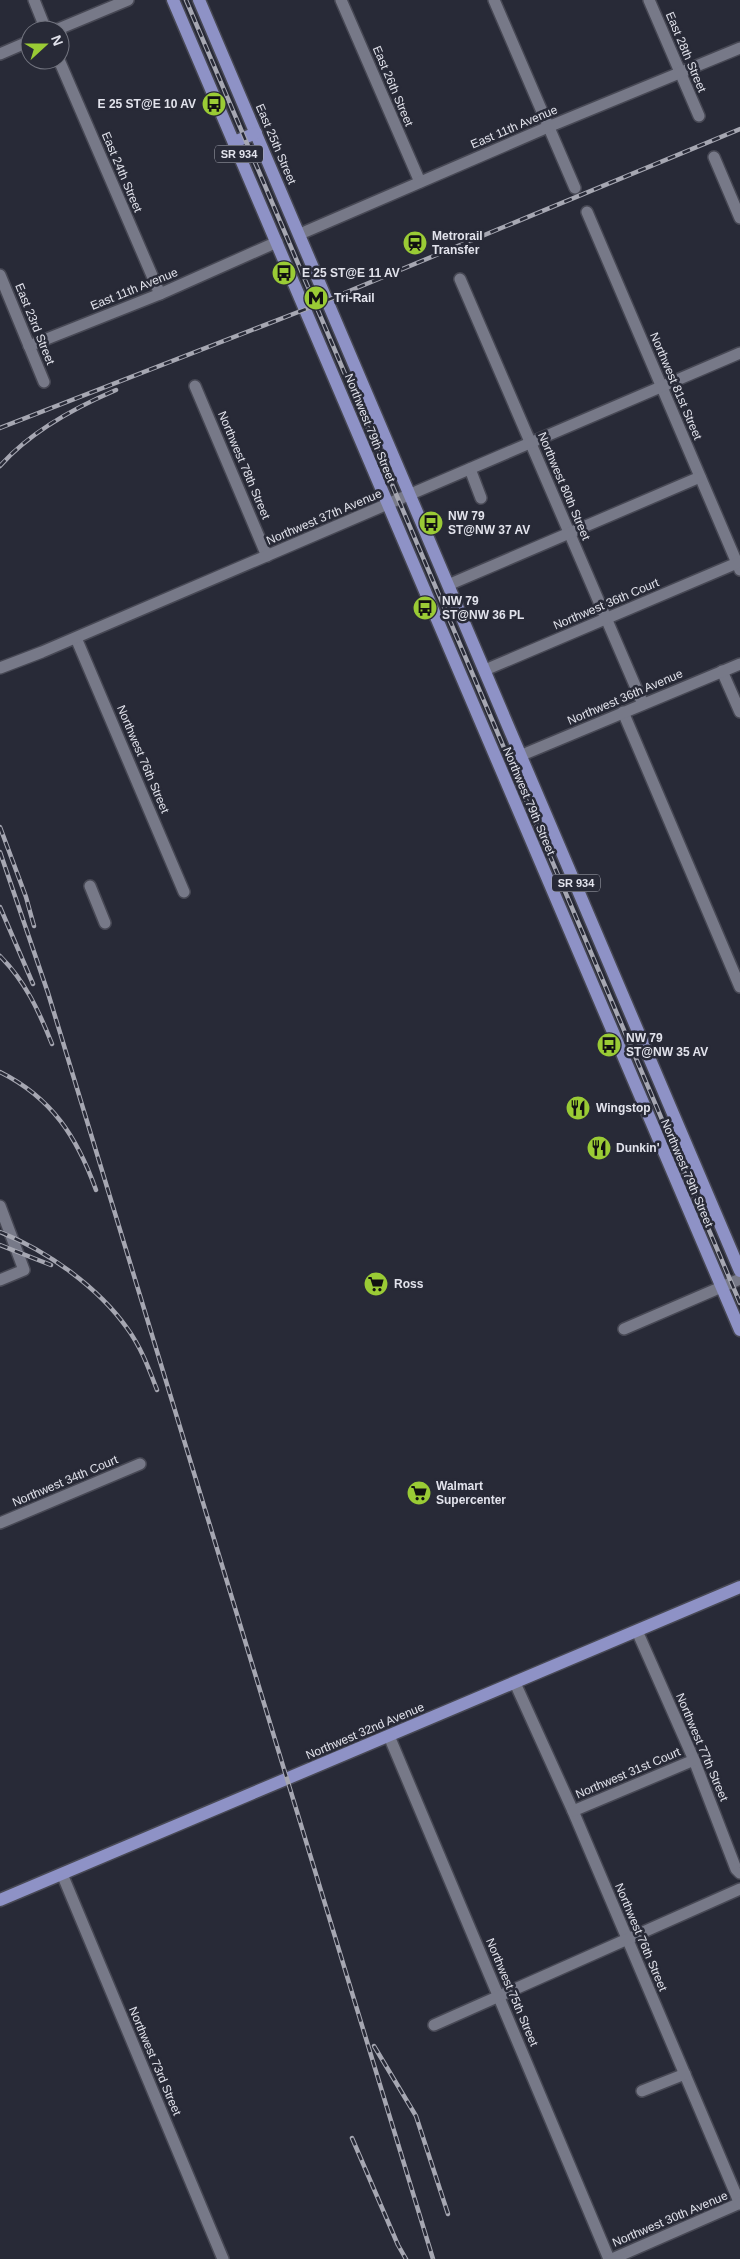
<svg xmlns="http://www.w3.org/2000/svg" width="740" height="2259" viewBox="0 0 740 2259" font-family="Arial,sans-serif">
  <rect width="100%" height="100%" fill="#282a37"/>
  <g fill="none" stroke-linecap="round" stroke-linejoin="round">
    <defs>
      <g id="minor">
        <path d="M34,0L46,30"/>
        <path d="M341,0L420,182"/>
        <path d="M494,0L575,188"/>
        <path d="M649,0L699,116"/>
        <path d="M56,30L128,0"/>
        <path d="M0,54L30,41"/>
        <path d="M59,60L160,294"/>
        <path d="M714,157L740,218"/>
        <path d="M587,212L740,570"/>
        <path d="M300,234L548,127L740,48"/>
        <path d="M0,275L44,382"/>
        <path d="M460,279L643,704"/>
        <path d="M29,346L160,294L277,242"/>
        <path d="M195,386L267,556"/>
        <path d="M470,469L481,498"/>
        <path d="M448,585L700,477"/>
        <path d="M76,638L184,892"/>
        <path d="M0,668L42,652L740,353"/>
        <path d="M485,670L737,563"/>
        <path d="M722,671L740,712"/>
        <path d="M623,712L740,987"/>
        <path d="M522,755L740,664"/>
        <path d="M90,886L105,923"/>
        <path d="M0,1206L24,1270L0,1280"/>
        <path d="M624,1329L740,1279"/>
        <path d="M0,1523L140,1464"/>
        <path d="M637,1631L694,1760L736,1869L740,1873"/>
        <path d="M515,1683L573,1811L740,2204"/>
        <path d="M389,1736L609,2259"/>
        <path d="M573,1811L694,1760"/>
        <path d="M62,1874L223,2259"/>
        <path d="M434,2025L740,1889"/>
        <path d="M642,2091L685,2074"/>
        <path d="M612,2259L740,2203"/>
      </g>
      <g id="major">
        <path d="M173,0L740,1330"/>
        <path d="M199,0L740,1271"/>
        <path d="M234,142L256,133"/>
        <path d="M0,1900L740,1587"/>
      </g>
    </defs>
    <use href="#minor" stroke="#474854" stroke-width="14"/>
    <use href="#major" stroke="#474854" stroke-width="15"/>
    <use href="#minor" stroke="#777988" stroke-width="11"/>
    <use href="#major" stroke="#8e92c6" stroke-width="12"/>
    <defs>
      <g id="rail">
        <path d="M186,0L740,1303"/>
        <path d="M0,428L306,309L740,129"/>
        <path d="M0,466C30,432 74,408 116,390"/>
        <path d="M0,827L26,897L34,926"/>
        <path d="M0,852L48,993L433,2259"/>
        <path d="M0,907L33,984"/>
        <path d="M0,956C25,981 39,1011 52,1044"/>
        <path d="M0,1072C52,1098 77,1137 96,1190"/>
        <path d="M0,1232C46,1250 98,1287 127,1328C141,1347 149,1369 157,1390"/>
        <path d="M0,1245L51,1265"/>
        <path d="M374,2046L416,2116L448,2214"/>
        <path d="M352,2138L398,2245L406,2259"/>
      </g>
    </defs>
    <use href="#rail" stroke="#a6a7b2" stroke-width="4.5"/>
    <use href="#rail" stroke="#282a37" stroke-width="2.5" stroke-dasharray="8" stroke-linecap="butt"/>
  </g>
  <defs>
    <symbol id="bus-disc" viewBox="-11 -11 22 22"><circle r="9.5" fill="#9acb35" stroke="#282a37"/><path d="M-5-6H5V4H4V6H2V4H-2V6H-4V4H-5ZM-3.5-4V0h7V-4ZM-3.5 1.2v1.5H-2V1.2ZM2 1.2v1.5H3.5V1.2Z" fill="#111"/></symbol>
    <symbol id="station-disc" viewBox="-11 -11 22 22"><circle r="9.5" fill="#9acb35" stroke="#282a37"/><path d="M-3-6H3Q5-6 5-4V2Q5 4 3 4L4.5 6H3L1.5 4h-3L-3 6H-4.5L-3 4Q-5 4-5 2V-4Q-5-6-3-6ZM-3.5-4v3h7v-3ZM-3.5 1v1.5H-2V1ZM2 1v1.5H3.5V1Z" fill="#111"/></symbol>
    <symbol id="metro-disc" viewBox="-11 -11 22 22"><circle r="9.5" fill="#9acb35" stroke="#282a37"/><path d="M-5.5 5V-5H-3L0 0L3-5H5.5V5H3V-.5L0 4L-3-.5V5Z" fill="#111"/></symbol>
    <symbol id="restaurant-disc" viewBox="-11 -11 22 22"><circle r="9.5" fill="#9acb35" stroke="#282a37"/><path d="M-5-6h1v4h1v-4h1v4h1v-4h1v5L-1.5 .5V6h-2V.5L-5-1ZM5-6V6H3V1.5H1.5Q1.5-4 5-6Z" fill="#111"/></symbol>
    <symbol id="supermarket-disc" viewBox="-11 -11 22 22"><circle r="9.5" fill="#9acb35" stroke="#282a37"/><path d="M-6-5.5h2.5l.6 2H6L4.5 2H-2.5L-4.4-4H-6ZM-1.5 3.2a1.3 1.3 0 1 0 .1 0ZM3 3.2a1.3 1.3 0 1 0 .1 0Z" fill="#111"/></symbol>
  </defs>
  <g fill-rule="evenodd">
    <use href="#bus-disc" x="200" y="90" width="28" height="28"/>
    <use href="#station-disc" x="401" y="229" width="28" height="28"/>
    <use href="#bus-disc" x="270" y="259" width="28" height="28"/>
    <use href="#metro-disc" x="302" y="284" width="28" height="28"/>
    <use href="#bus-disc" x="417" y="509" width="28" height="28"/>
    <use href="#bus-disc" x="411" y="594" width="28" height="28"/>
    <use href="#bus-disc" x="595" y="1031" width="28" height="28"/>
    <use href="#restaurant-disc" x="564" y="1094" width="28" height="28"/>
    <use href="#restaurant-disc" x="585" y="1134" width="28" height="28"/>
    <use href="#supermarket-disc" x="362" y="1270" width="28" height="28"/>
    <use href="#supermarket-disc" x="405" y="1479" width="28" height="28"/>
  </g>
  <g text-anchor="middle" stroke-width="5" stroke-linejoin="round" paint-order="stroke">
    <g fill="#282a37" stroke="#aaacb6" stroke-width="1">
      <rect x="215" y="145.5" width="48" height="17" rx="4"/>
      <rect x="552" y="874.5" width="48" height="17" rx="4"/>
    </g>
    <g font-size="11" font-weight="bold" fill="#e2e3ec">
      <text x="239" y="158">SR 934</text>
      <text x="576" y="887">SR 934</text>
    </g>
    <g font-size="12" fill="#e2e3ec" stroke="#282a37">
      <text transform="translate(686 52) rotate(67)" y="4">East 28th Street</text>
      <text transform="translate(393 86) rotate(67)" y="4">East 26th Street</text>
      <text transform="translate(514 127) rotate(-23)" y="4">East 11th Avenue</text>
      <text transform="translate(276 144) rotate(67)" y="4">East 25th Street</text>
      <text transform="translate(122 172) rotate(67)" y="4">East 24th Street</text>
      <text transform="translate(134 289) rotate(-22)" y="4">East 11th Avenue</text>
      <text transform="translate(35 324) rotate(68)" y="4">East 23rd Street</text>
      <text transform="translate(676 386) rotate(67)" y="4">Northwest 81st Street</text>
      <text transform="translate(370 428) rotate(68)" y="4">Northwest 79th Street</text>
      <text transform="translate(244 465) rotate(67)" y="4">Northwest 78th Street</text>
      <text transform="translate(564 486) rotate(67)" y="4">Northwest 80th Street</text>
      <text transform="translate(324 517) rotate(-23)" y="4">Northwest 37th Avenue</text>
      <text transform="translate(606 604) rotate(-23)" y="4">Northwest 36th Court</text>
      <text transform="translate(625 697) rotate(-23)" y="4">Northwest 36th Avenue</text>
      <text transform="translate(143 759) rotate(67)" y="4">Northwest 76th Street</text>
      <text transform="translate(529 801) rotate(67)" y="4">Northwest 79th Street</text>
      <text transform="translate(687 1173) rotate(67)" y="4">Northwest 79th Street</text>
      <text transform="translate(65 1481) rotate(-23)" y="4">Northwest 34th Court</text>
      <text transform="translate(365 1731) rotate(-23)" y="4">Northwest 32nd Avenue</text>
      <text transform="translate(702 1747) rotate(67)" y="4">Northwest 77th Street</text>
      <text transform="translate(628 1773) rotate(-23)" y="4">Northwest 31st Court</text>
      <text transform="translate(641 1937) rotate(67)" y="4">Northwest 76th Street</text>
      <text transform="translate(512 1992) rotate(67)" y="4">Northwest 75th Street</text>
      <text transform="translate(155 2061) rotate(67)" y="4">Northwest 73rd Street</text>
      <text transform="translate(670 2219) rotate(-23)" y="4">Northwest 30th Avenue</text>
    </g>
    <g font-size="12" font-weight="bold" fill="#e2e3ec" stroke="#282a37" text-anchor="start">
      <text x="196" y="108" text-anchor="end">E 25 ST@E 10 AV</text>
      <text x="432" y="240">Metrorail<tspan x="432" dy="14">Transfer</tspan></text>
      <text x="302" y="277">E 25 ST@E 11 AV</text>
      <text x="334" y="302">Tri-Rail</text>
      <text x="448" y="520">NW 79<tspan x="448" dy="14">ST@NW 37 AV</tspan></text>
      <text x="442" y="605">NW 79<tspan x="442" dy="14">ST@NW 36 PL</tspan></text>
      <text x="626" y="1042">NW 79<tspan x="626" dy="14">ST@NW 35 AV</tspan></text>
      <text x="596" y="1112">Wingstop</text>
      <text x="616" y="1152">Dunkin'</text>
      <text x="394" y="1288">Ross</text>
      <text x="436" y="1490">Walmart<tspan x="436" dy="14">Supercenter</tspan></text>
    </g>
  </g>
  <g transform="translate(45 45) rotate(69)"><circle r="24" fill="#282a37" stroke="#72747f"/>
  <path d="M0-4L9 19L0 12L-9 19Z" fill="#9acb35"/>
  <text y="-8" font-size="14" font-weight="bold" text-anchor="middle" fill="#e2e3ec">N</text>
  </g>
</svg>
